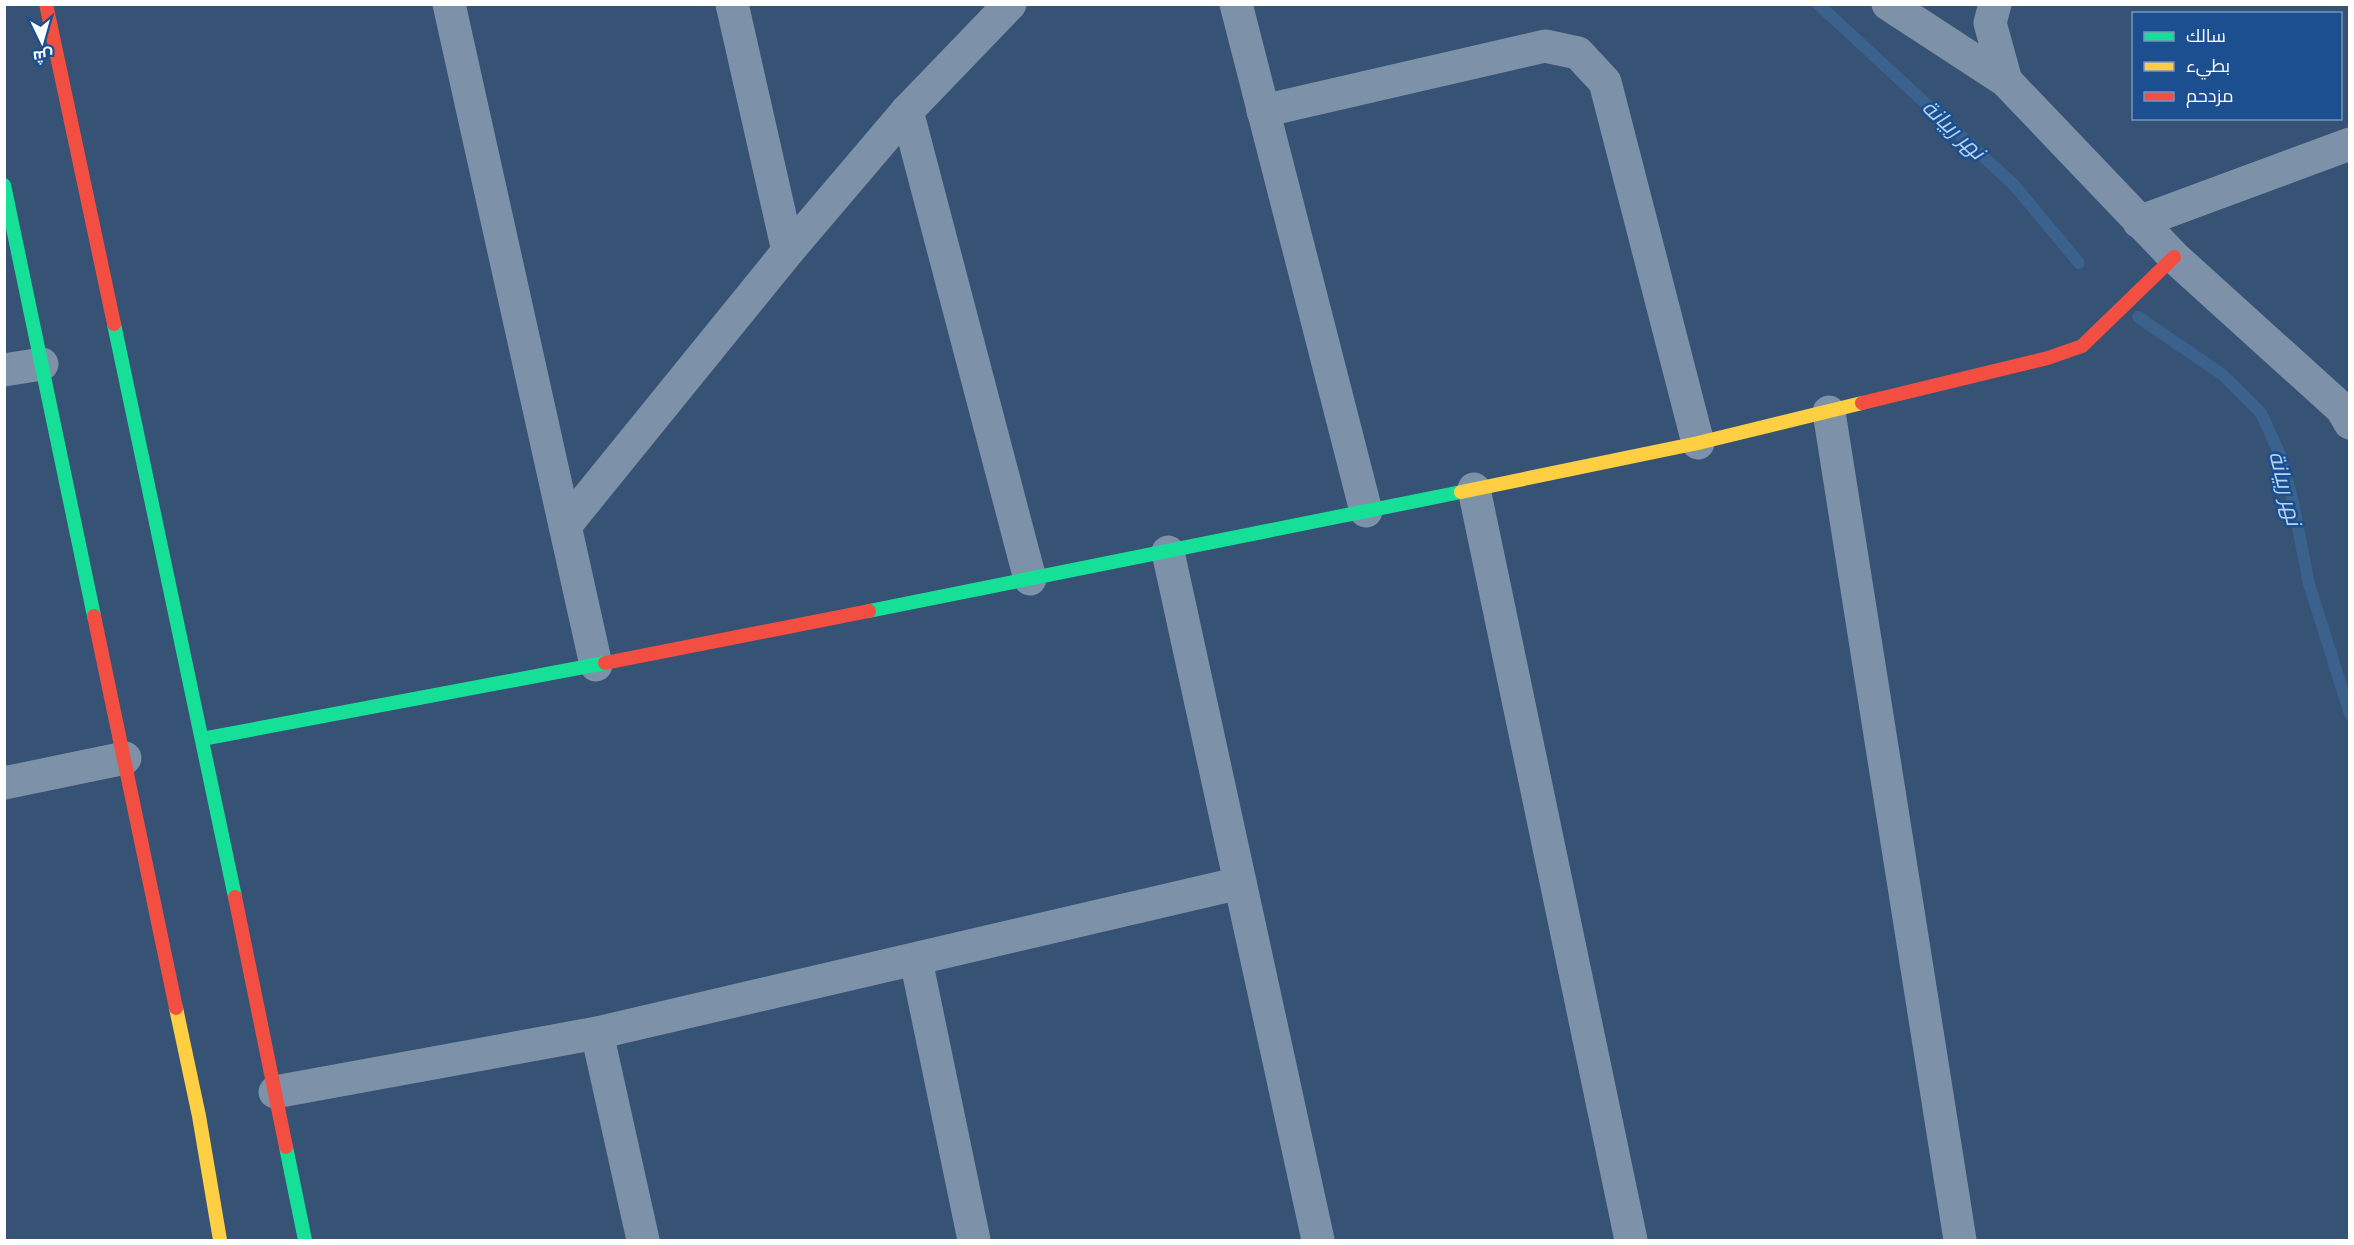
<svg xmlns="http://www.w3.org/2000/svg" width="2354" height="1245" viewBox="0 0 2354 1245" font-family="Raleway,Cairo,sans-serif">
  <rect width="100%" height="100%" fill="#365274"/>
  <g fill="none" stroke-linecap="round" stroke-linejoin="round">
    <g stroke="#3b618d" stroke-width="12">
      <path d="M1818,4L2014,185L2079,263"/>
      <path d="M2138,317L2223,375L2261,413L2281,457L2293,502L2309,584L2350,714"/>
    </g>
    <g stroke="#7d92a8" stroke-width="33">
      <path d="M449,4L596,665"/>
      <path d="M732,4L788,251"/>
      <path d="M1236,4L1366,511"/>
      <path d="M1888,4L2006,81L2174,257L2342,409L2350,423"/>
      <path d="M1995,4L1990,23L2006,81"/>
      <path d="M907,111L1030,579"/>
      <path d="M1263,111L1545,46L1578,53L1605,82L1698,443"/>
      <path d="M2139,222L2350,144"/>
      <path d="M4,370L42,364"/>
      <path d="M1829,412L1960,1240"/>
      <path d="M1474,489L1631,1240"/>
      <path d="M565,526L788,251L907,111L1010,4"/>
      <path d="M1168,552L1318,1240"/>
      <path d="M4,783L125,758"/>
      <path d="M916,960L974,1240"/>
      <path d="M597,1033L643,1240"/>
      <path d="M275,1092L597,1033L1240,883"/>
    </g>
    <g stroke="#16e098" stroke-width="14">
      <path d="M4,185L94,616"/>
      <path d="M114,324L235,897"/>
      <path d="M869,611L1461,492"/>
      <path d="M202,739L605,663"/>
      <path d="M286,1147L305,1240"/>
    </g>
    <g stroke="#ffcf43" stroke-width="14">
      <path d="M1461,492L1698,443L1862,403"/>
      <path d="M176,1008L199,1116L220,1240"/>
    </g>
    <g stroke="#f24e42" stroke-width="14">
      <path d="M46,4L114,324"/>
      <path d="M1862,403L2048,358L2082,346L2174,257"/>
      <path d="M94,616L176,1008"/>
      <path d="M605,663L869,611"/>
      <path d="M235,897L286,1147"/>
    </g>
  </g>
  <g text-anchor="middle" stroke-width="5" stroke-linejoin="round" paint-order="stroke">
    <g font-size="22" font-style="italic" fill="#b5d3f5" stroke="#1b4f8f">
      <text transform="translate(1954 129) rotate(43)" y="8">نهر ربيانة</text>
      <text transform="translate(2286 488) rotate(76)" y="8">نهر ربيانة</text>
    </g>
  </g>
  <rect width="2354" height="1245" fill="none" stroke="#ffffff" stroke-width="12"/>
  <rect x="2132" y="12" width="210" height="108" fill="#1b4f8f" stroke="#7695bc" stroke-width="1.5"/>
  <rect x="2144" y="32" width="30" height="9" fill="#16e098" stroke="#7695bc" stroke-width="1.5"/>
  <text x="2186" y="42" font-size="18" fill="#ffffff">سالك</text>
  <rect x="2144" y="62" width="30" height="9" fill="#ffcf43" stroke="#7695bc" stroke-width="1.5"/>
  <text x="2186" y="72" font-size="18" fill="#ffffff">بطيء</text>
  <rect x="2144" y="92" width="30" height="9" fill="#f24e42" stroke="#7695bc" stroke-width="1.5"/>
  <text x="2186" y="102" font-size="18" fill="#ffffff">مزدحم</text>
  <g transform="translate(42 42) rotate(175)" stroke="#1b4f8f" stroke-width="4.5" paint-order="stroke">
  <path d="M0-4.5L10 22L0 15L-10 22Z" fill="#ffffff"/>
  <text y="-9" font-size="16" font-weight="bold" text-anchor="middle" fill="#ffffff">ش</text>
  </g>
</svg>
